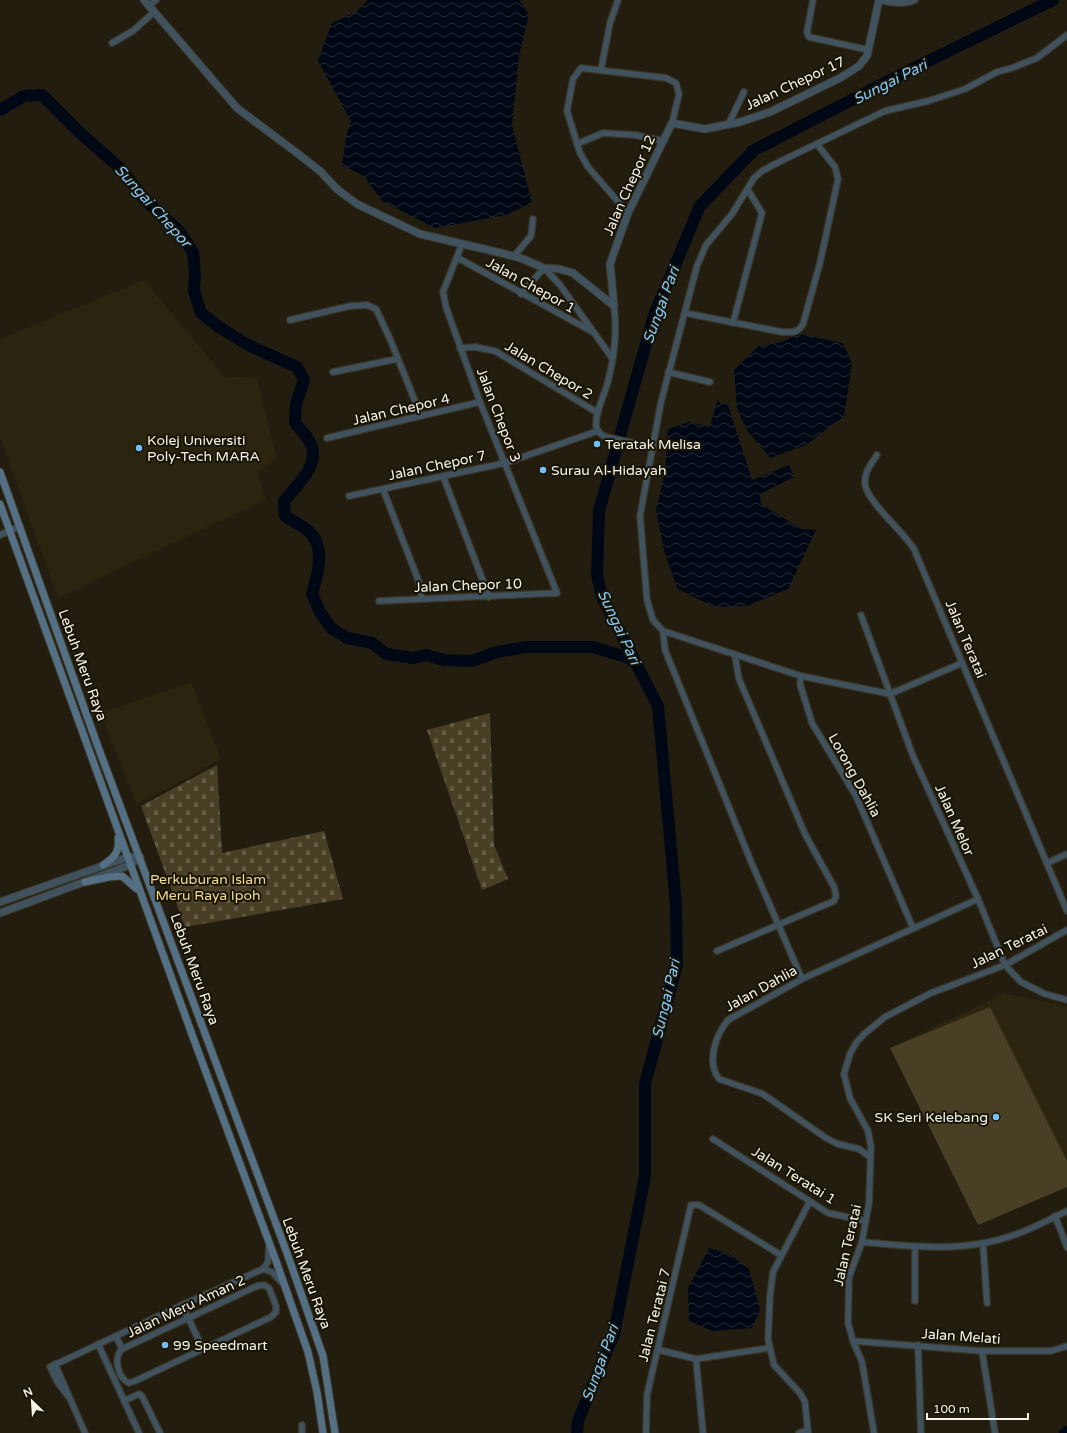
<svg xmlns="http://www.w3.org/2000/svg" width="1067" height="1433" viewBox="0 0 1067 1433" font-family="'Varela Round',sans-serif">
  <defs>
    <pattern id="cemetery-stones" width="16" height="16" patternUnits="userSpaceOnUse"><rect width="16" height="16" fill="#483f25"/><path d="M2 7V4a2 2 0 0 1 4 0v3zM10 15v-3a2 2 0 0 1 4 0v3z" fill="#635b45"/></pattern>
    <pattern id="water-waves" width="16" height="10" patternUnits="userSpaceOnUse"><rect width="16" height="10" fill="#000815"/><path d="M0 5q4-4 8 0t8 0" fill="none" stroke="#262c37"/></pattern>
  </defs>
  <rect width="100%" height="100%" fill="#221d0f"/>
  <g fill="#2b240f">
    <path d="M144,280L224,376L257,378L277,459L257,472L266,499L58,598L0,437V339Z"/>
    <path d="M191,682L221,759L137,805L100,713Z"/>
    <path d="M1004,993L1067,1006V1187L978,1225L890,1048Z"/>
  </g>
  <path fill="#483f25" d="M990,1007L1067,1161V1187L978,1225L890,1048Z"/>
  <g fill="url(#cemetery-stones)">
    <path d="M490,713L494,845L508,879L482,890L427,730Z"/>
    <path d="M217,765L222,853L324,831L343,899L185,927L141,806Z"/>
  </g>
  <g fill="url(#water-waves)">
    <path d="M368,0H519L528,13V18L519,56L512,125L532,203L506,215L435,228L382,201L364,176L342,165L346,137L351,121L318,61L332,23L356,12Z"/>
    <path d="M799,334L843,343L852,364L844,416L806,445L770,458L746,429L737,409L734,370L759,346L782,342Z"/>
    <path d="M717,401L728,405L752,480L789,465L794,477L760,494L761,504L801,529L816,530L788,589L747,606L714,607L678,589L665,555L656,511L665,471L668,429L689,422L710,427Z"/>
    <path d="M709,1248L729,1254L749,1269L760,1310L752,1328L713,1331L689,1321L688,1288Z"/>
  </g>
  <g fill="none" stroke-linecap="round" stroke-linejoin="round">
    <g stroke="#000815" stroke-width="12">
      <path d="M0,110L24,96L42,95L79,132L120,168L146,201L179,231L193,252L195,274L194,291L201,313L219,327L248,345L297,367L304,380L296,404L295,422C299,429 306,435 310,442C322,464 296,486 284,501L285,516C292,521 300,524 306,529C327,544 318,574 312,594L320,612L331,628L347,638L372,643L386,654L414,658L426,655L444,660L472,661L497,652L526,647H593L626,657L636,663"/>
      <path d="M577,1433L578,1421L614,1334L645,1176V1084L677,965L676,905L658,706L602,597L597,575L599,511L654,315L700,206L754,150L910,70L1053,0"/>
      <path d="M1065,1433L1067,1432"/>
    </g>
    <defs>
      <g id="minor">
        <path d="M813,0L807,32L809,37L869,50"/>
        <path d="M880,0C892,3 904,5 915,0"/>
        <path d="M149,6L156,0"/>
        <path d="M112,43L133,31L154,12"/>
        <path d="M601,70L610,23L618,0"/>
        <path d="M728,125L744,92"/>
        <path d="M577,144L603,133L635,135L663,141"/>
        <path d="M628,213L588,167L580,153L567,111L573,79L581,68L666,78L676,83L679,94L672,123"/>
        <path d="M514,256L531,236L533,219"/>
        <path d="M458,258L593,332"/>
        <path d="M521,294L544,268L560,285L612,358"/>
        <path d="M614,306C617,330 614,358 608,381C605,395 595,411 596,426C597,432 601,435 606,437L652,447"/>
        <path d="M685,313L782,332C792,332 797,334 803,324L820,263L838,179L835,167L817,144"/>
        <path d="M290,320L350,306L367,305L376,309L390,339L421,416"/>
        <path d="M733,323L762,213L748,190"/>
        <path d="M460,348L475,347L495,351L598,413"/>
        <path d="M333,372L397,359"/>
        <path d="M668,372L710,382"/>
        <path d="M327,438L480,402"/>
        <path d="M877,455C872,463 864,472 865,483C865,500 904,532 914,549L1067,911"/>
        <path d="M443,476L489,597"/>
        <path d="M383,489L419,582L422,599"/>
        <path d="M349,496L505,463L598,431"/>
        <path d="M0,535L20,526"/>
        <path d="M379,601L557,593L480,402L446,307L443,292L462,244"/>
        <path d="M861,615L913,756L978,899L1005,965L1021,982L1045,994L1067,1000"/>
        <path d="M663,631L665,650L752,864L802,979"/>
        <path d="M962,663L890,694L801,676L663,631L653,620L647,600L640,516L661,402L697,266L706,245L732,214L754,178L762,171L779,162L885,111L928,101L965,89L997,72L1012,68L1037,58L1067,35"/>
        <path d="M801,676L800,684L812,723L856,796L913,928"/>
        <path d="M1047,863L1067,854"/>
        <path d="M717,951L834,901L836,896L834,887L805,834L739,679L735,656"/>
        <path d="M713,1139L828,1213L866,1221"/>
        <path d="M870,1157L859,1149L838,1144L826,1138L763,1094L719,1079C706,1061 716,1035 728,1020L802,979L978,899"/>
        <path d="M1055,1216L1067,1247"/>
        <path d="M862,1242C914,1247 966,1253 1017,1234C1034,1228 1050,1219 1067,1211"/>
        <path d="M983,1243L987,1303"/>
        <path d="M263,1269L268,1262L269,1245"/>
        <path d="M263,1269L272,1272L282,1283"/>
        <path d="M264,1285L269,1288L276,1306V1312L271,1317L135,1381L129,1383C118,1378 113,1358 122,1349L257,1286Z"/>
        <path d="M915,1301V1247"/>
        <path d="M182,1305L203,1349"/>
        <path d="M116,1336L122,1349"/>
        <path d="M853,1341L982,1351H1051L1067,1346"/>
        <path d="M98,1344L139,1433"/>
        <path d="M918,1345L921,1433"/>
        <path d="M659,1350L696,1359L769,1348"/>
        <path d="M982,1351L995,1433"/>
        <path d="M696,1359L703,1433"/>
        <path d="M55,1364L85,1433"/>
        <path d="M68,1396L58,1383L50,1367L182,1305L263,1269"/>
        <path d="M124,1401L139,1394L142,1396L160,1433"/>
        <path d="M302,1425V1433"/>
        <path d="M646,1433L647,1395L691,1205H699L781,1255"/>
        <path d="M799,1433L808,1430"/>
        <path d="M808,1433L805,1402L800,1393L774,1365L768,1339L770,1296L773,1272L810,1201"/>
        <path d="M874,1433L862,1362L853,1341L848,1323L849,1277L862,1242L869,1203L871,1147L868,1131L850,1098L844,1074L850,1054L856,1043L864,1034L885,1017L931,993L1005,965L1067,930"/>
      </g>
      <g id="tertiary">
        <path d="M144,0L237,108L297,153L320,171L338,190L357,204L420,234L501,253L523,259L544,268L559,269L573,273L614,306"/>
        <path d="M614,306L610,264L628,213L672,123L705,129L740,122L770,112L840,78L859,66L867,56L879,0"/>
        <path d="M0,902L128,857H140"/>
        <path d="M0,913L130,865L140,857"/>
      </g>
      <g id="secondary">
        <path d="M0,472L97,744L288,1256L323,1356L335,1433"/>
        <path d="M0,504L194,1040L276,1261L308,1352L317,1392L323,1433"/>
        <path d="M103,865C114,858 120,852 118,838"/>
        <path d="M85,882L109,877L122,876L137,889"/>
      </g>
    </defs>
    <use href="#minor" stroke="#3b3729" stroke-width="8"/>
    <use href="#tertiary" stroke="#3b3729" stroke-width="9"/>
    <use href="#secondary" stroke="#3b3729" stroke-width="9"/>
    <use href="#minor" stroke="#41525f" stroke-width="5.5"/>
    <use href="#tertiary" stroke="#41525f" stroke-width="7"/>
    <use href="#secondary" stroke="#547084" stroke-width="7"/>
  </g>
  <g fill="#74c0f6" stroke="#181406" stroke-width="1.5">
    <circle cx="597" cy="444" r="4"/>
    <circle cx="139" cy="448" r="4"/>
    <circle cx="543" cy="470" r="4"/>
    <circle cx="996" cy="1117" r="4"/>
    <circle cx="165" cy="1345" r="4"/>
  </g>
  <g text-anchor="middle" stroke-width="4" stroke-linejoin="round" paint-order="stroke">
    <g font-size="14" fill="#f5f2e9" stroke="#181406">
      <text transform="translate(795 83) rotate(-25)" y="5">Jalan Chepor 17</text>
      <text transform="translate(629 185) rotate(-66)" y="5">Jalan Chepor 12</text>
      <text transform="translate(531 285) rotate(29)" y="5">Jalan Chepor 1</text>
      <text transform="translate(549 370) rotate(31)" y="5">Jalan Chepor 2</text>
      <text transform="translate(401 409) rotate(-13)" y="5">Jalan Chepor 4</text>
      <text transform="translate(499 415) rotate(69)" y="5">Jalan Chepor 3</text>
      <text transform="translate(437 465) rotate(-12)" y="5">Jalan Chepor 7</text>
      <text transform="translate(468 585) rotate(-2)" y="5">Jalan Chepor 10</text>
      <text transform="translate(966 639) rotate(67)" y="5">Jalan Teratai</text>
      <text transform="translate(83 665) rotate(70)" y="5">Lebuh Meru Raya</text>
      <text transform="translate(855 775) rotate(61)" y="5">Lorong Dahlia</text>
      <text transform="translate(955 820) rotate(66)" y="5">Jalan Melor</text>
      <text transform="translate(1009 946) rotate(-26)" y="5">Jalan Teratai</text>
      <text transform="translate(195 969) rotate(70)" y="5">Lebuh Meru Raya</text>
      <text transform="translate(761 988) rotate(-29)" y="5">Jalan Dahlia</text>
      <text transform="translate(794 1175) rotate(32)" y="5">Jalan Teratai 1</text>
      <text transform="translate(847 1245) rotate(-77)" y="5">Jalan Teratai</text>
      <text transform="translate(307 1273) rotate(70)" y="5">Lebuh Meru Raya</text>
      <text transform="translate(186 1306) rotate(-25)" y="5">Jalan Meru Aman 2</text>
      <text transform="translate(654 1315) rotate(-76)" y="5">Jalan Teratai 7</text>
      <text transform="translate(961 1336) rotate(4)" y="5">Jalan Melati</text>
    </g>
    <g font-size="14" fill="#f5f2e9" stroke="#181406" text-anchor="start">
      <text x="147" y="445">Kolej Universiti<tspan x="147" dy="16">Poly-Tech MARA</tspan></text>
      <text x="605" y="449">Teratak Melisa</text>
      <text x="551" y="475">Surau Al-Hidayah</text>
      <text x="988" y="1122" text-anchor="end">SK Seri Kelebang</text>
      <text x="173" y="1350">99 Speedmart</text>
    </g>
    <g font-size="14" fill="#f3da8f" stroke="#181406">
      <text x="208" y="884">Perkuburan Islam<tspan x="208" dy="16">Meru Raya Ipoh</tspan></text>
    </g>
    <g font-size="15" font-style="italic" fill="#85c9fa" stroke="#181406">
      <text transform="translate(890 82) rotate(-27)" y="5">Sungai Pari</text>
      <text transform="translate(153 206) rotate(48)" y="5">Sungai Chepor</text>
      <text transform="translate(661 305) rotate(-70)" y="5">Sungai Pari</text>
      <text transform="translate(619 627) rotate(65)" y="5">Sungai Pari</text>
      <text transform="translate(666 999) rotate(-77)" y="5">Sungai Pari</text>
      <text transform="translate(600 1363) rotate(-70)" y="5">Sungai Pari</text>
    </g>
  </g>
  <g transform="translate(32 1401) rotate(335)" stroke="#181406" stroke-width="3" paint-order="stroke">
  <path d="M0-3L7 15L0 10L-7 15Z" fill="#f5f2e9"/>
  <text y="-6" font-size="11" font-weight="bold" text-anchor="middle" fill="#f5f2e9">N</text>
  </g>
  <path d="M927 1413v6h101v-6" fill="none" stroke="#f5f2e9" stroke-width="2"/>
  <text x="933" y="1413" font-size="12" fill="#f5f2e9" stroke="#181406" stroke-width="3" paint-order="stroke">100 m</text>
</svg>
